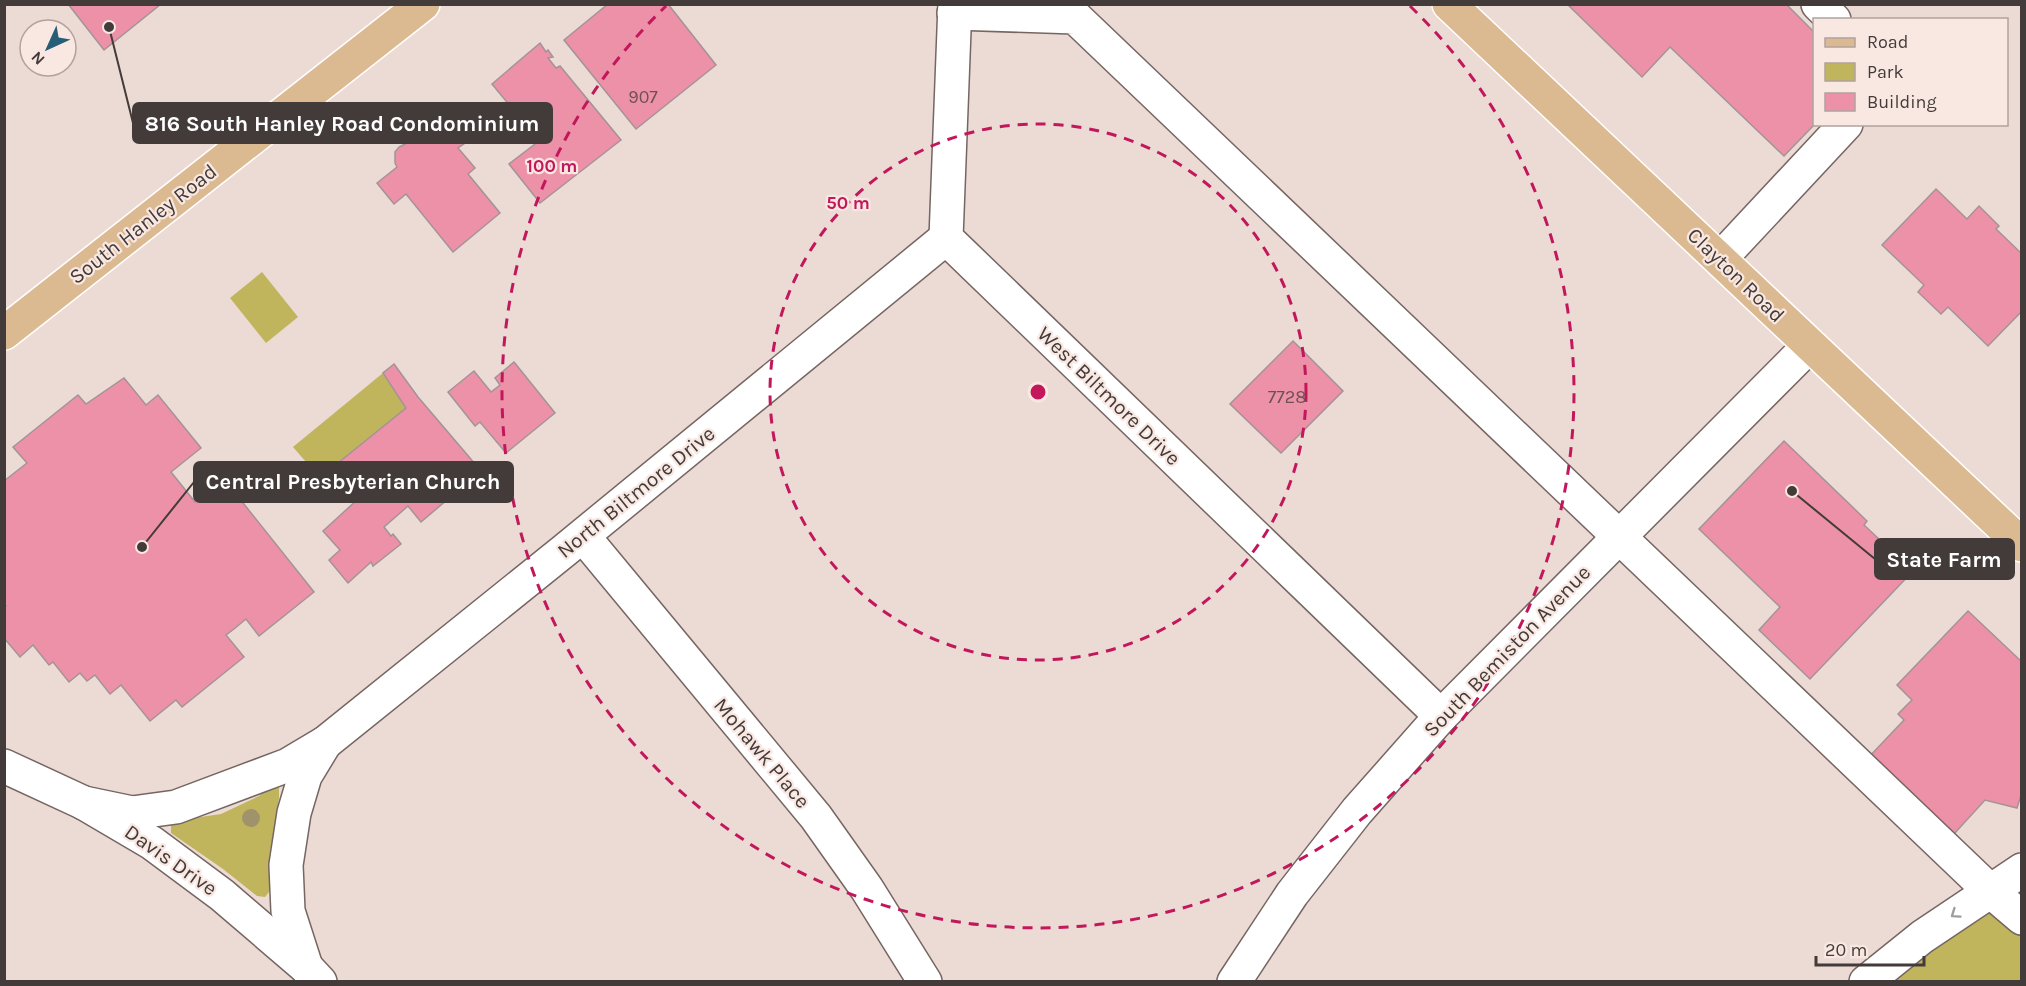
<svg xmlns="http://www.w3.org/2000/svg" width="2026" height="986" viewBox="0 0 2026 986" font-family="Karla,sans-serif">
  <rect width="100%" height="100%" fill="#ecdad5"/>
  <g fill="#c0b55c">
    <path d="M262,272L298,317L266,343L230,298Z"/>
    <path d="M383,373L406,408L320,478L293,447Z"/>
    <path d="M277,785L279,787V798L269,859V892L265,897L257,896L223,869L171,833V825L174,821L221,814L259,796L270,786Z"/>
    <path d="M1989,890L2021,918V981L1866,982Z"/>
  </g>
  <g fill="#ed91a9" stroke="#a49396" stroke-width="1.5">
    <path d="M68,4H161L104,50Z"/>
    <path d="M608,4H668L716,65L636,129L564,40Z"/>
    <path d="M1567,4H1786L1814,32L1815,124L1784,156L1670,47L1642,77Z"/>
    <path d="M540,43L546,52L548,50L553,57L548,58L556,68L560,66L621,140L540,203L509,164L539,141L492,84Z"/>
    <path d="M445,113L468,141L458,148L475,168L468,174L500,213L453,252L406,194L394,204L377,183L397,167L395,163V152L399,147L405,144L403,142L428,122L430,125Z"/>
    <path d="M1936,189L1967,219L1979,206L1999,226L1996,229L2022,254V311L1988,346L1948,307L1941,314L1918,292L1924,285L1882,245Z"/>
    <path d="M1293,341L1343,391L1281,453L1230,404Z"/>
    <path d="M514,362L555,413L506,453L480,422L475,426L448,392L474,371L491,392L500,385L495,378Z"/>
    <path d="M394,364L418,397L481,471L421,522L408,506L384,527L391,536L393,534L401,544L373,566L371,562L348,583L329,560L340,550L323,531L358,499L333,467L406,408L383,373Z"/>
    <path d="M124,378L146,405L158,395L201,448L171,472L195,502L224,479L314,592L259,636L246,619L234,629L226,635L244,657L182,707L176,700L150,721L121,685L110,694L95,675L87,681L80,673L69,682L53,662L49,665L33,645L20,657L4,638V607L6,606L4,604V481L27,463L13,447L78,395L86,404Z"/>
    <path d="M1784,441L1867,521L1864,525L1913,571L1810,679L1759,630L1780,607L1699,529Z"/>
    <path d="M1968,611L2022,662V792L2017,808L1985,800L1954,834L1897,779L1894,782L1868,758L1904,720L1898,714L1912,700L1897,685Z"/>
  </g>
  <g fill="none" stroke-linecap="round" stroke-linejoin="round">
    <defs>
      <g id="minor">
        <path d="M955,4L946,238L1441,716"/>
        <path d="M1818,4L1834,20"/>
        <path d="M954,13L1075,17L1989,890L2022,918"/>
        <path d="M1720,259L1846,124"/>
        <path d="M583,536L816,817L867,889L925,982"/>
        <path d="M4,766L84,803L152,843L222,895L306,967L320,982"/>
        <path d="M84,803L132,813L176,807L288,765L325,743L565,550L946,238"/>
        <path d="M306,967L288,911L286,865L294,813L305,776L325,743"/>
        <path d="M1234,982L1292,894L1357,811L1441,716L1810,345"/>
        <path d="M1866,982L1922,937L2022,870"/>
      </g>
      <g id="major">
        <path d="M1449,4L2022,545"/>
        <path d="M4,333L423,4"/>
      </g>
    </defs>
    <use href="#minor" stroke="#756662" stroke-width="36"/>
    <use href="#major" stroke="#fff" stroke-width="36"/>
    <use href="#minor" stroke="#fff" stroke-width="33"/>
    <use href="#major" stroke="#dcba91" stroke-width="33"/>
  </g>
  <circle fill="#a0936b" cx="251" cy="818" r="9"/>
  <defs><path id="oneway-chevron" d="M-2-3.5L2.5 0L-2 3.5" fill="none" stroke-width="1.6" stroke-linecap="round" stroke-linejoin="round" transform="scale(1.5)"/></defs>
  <use stroke="#a09d9c" href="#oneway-chevron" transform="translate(1955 914) rotate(145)"/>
  <g fill="none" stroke="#c2185b" stroke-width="3" stroke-dasharray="10 8">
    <circle cx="1038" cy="392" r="268"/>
    <path d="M1410 6A536 536 0 1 1 666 6"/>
  </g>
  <g text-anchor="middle" stroke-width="4.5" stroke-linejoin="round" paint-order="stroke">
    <g font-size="18" fill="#6d5055">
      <text x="643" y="103">907</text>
      <text x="1287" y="403">7728</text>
    </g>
    <g font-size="21" fill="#423b39" stroke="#f9e7e2">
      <text transform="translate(143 224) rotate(-38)" y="7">South Hanley Road</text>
      <text transform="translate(1736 275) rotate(44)" y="7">Clayton Road</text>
      <text transform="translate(1109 396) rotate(44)" y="7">West Biltmore Drive</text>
      <text transform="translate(636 492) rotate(-39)" y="7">North Biltmore Drive</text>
      <text transform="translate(1507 651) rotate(-46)" y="7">South Bemiston Avenue</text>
      <text transform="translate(762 753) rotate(50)" y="7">Mohawk Place</text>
      <text transform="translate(171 860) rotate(35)" y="7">Davis Drive</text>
    </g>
  </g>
  <circle cx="1038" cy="392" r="9" fill="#c2185b" stroke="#f9e7e2" stroke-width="3"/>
  <g font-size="18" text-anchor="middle" font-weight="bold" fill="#c2185b" stroke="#f9e7e2" stroke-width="4.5" stroke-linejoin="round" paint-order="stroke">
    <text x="552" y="172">100 m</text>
    <text x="848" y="209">50 m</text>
  </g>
  <path fill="none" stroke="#423b39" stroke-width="2" d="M109 27L133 123M142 547L194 482M1792 491L1875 559"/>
  <g fill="#423b39" stroke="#f9e7e2" stroke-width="2">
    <circle cx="109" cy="27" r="6"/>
    <circle cx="142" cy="547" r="6"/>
    <circle cx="1792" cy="491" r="6"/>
  </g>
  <g fill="#423b39" stroke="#423b39" stroke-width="2">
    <rect x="133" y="103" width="419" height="40" rx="6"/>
    <rect x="194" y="462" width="319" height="40" rx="6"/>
    <rect x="1875" y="539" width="139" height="40" rx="6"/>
  </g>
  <g font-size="22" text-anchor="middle" font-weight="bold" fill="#fff">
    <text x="342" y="131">816 South Hanley Road Condominium</text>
    <text x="353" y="489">Central Presbyterian Church</text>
    <text x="1944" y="567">State Farm</text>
  </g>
  <rect width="2026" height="986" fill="none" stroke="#423b39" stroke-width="12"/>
  <rect x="1813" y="18" width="195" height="108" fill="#f9e7e2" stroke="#b0a29e" stroke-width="1.5"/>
  <rect x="1825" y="38" width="30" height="9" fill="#dcba91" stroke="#b0a29e" stroke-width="1.5"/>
  <text x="1867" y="48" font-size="18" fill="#423b39">Road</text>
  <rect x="1825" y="63" width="30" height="18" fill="#c0b55c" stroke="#b0a29e" stroke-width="1.5"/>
  <text x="1867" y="78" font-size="18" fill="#423b39">Park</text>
  <rect x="1825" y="93" width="30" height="18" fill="#ed91a9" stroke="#b0a29e" stroke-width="1.5"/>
  <text x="1867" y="108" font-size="18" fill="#423b39">Building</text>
  <g transform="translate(48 48) rotate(225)"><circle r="28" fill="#f9e7e2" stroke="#b0a29e" stroke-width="1.5"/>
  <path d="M0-4.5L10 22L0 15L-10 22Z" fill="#265e78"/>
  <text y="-9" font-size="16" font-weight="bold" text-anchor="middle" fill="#423b39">N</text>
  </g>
  <path d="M1816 956v9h108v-9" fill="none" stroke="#423b39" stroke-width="3"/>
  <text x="1825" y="956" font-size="18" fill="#423b39" stroke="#f9e7e2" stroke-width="4.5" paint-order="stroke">20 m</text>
</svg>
